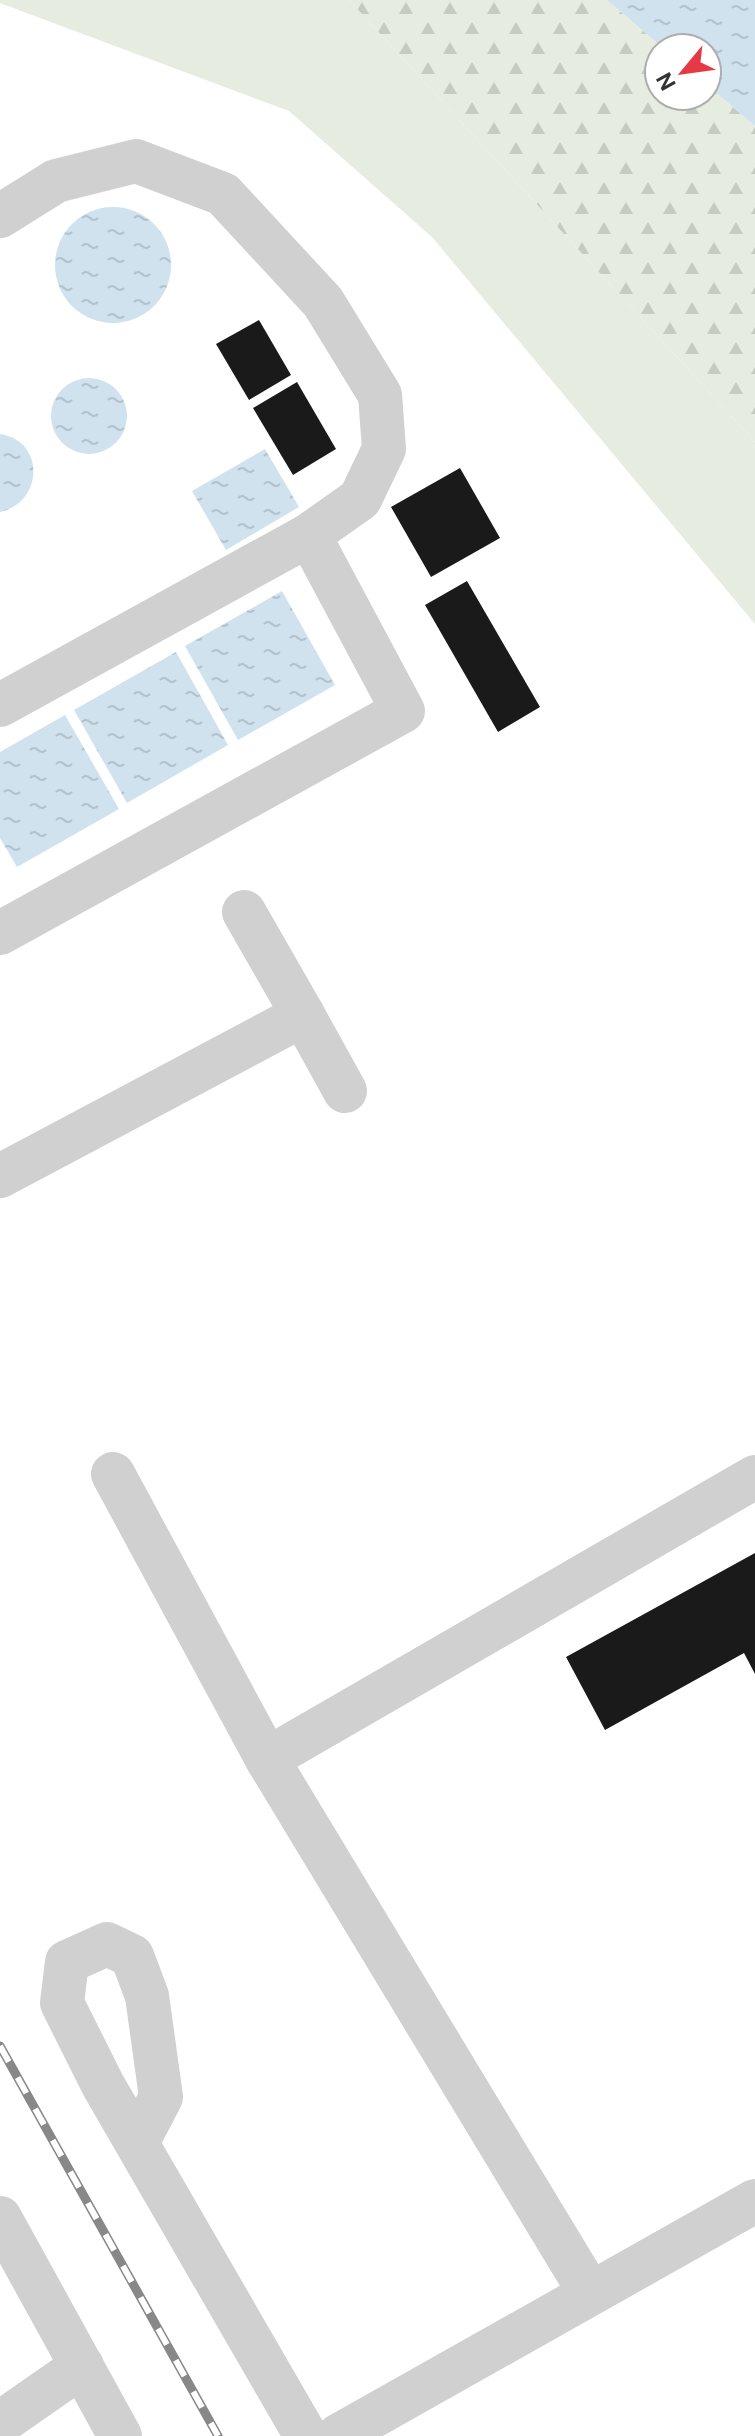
<svg xmlns="http://www.w3.org/2000/svg" width="755" height="2436" viewBox="0 0 755 2436" font-family="'DM Sans',sans-serif">
  <defs>
    <pattern id="forest-firs" width="22" height="20" patternUnits="userSpaceOnUse" patternTransform="scale(2)"><rect width="22" height="20" fill="#e6ecdf"/><path d="M5 1l3.5 6h-7zM16 11l3.5 6h-7z" fill="#c6cbc0"/></pattern>
    <pattern id="water-ripples" width="26" height="14" patternUnits="userSpaceOnUse" patternTransform="scale(2)"><rect width="26" height="14" fill="#cfe2ee"/><path d="M2 4q2-2 4 0t4 0M15 11q2-2 4 0t4 0" fill="none" stroke="#b2c2cd"/></pattern>
  </defs>
  <rect width="100%" height="100%" fill="#fff"/>
  <path fill="#e6ecdf" d="M0,0H349L755,442V624L432,237L289,111L0,3Z"/>
  <path fill="url(#forest-firs)" d="M349,0H607L663,48H659V96H707V85L755,126V442Z"/>
  <g fill="url(#water-ripples)">
    <path d="M607,0H755V126L707,85V48H663Z"/>
    <circle cx="113" cy="265" r="58"/>
    <circle cx="89" cy="416" r="38"/>
    <path d="M0,434C46,441 43,503 0,512Z"/>
    <path d="M265,449L299,507L226,550L192,491Z"/>
    <path d="M282,591L335,685L238,740L185,646Z"/>
    <path d="M176,652L228,745L127,803L74,710Z"/>
    <path d="M65,715L119,809L17,867L0,838V752Z"/>
  </g>
  <g fill="#1a1a1a">
    <path d="M259,320L291,375L249,400L216,344Z"/>
    <path d="M297,382L336,449L293,475L253,408Z"/>
    <path d="M460,468L500,538L431,577L391,507Z"/>
    <path d="M467,581L540,707L498,732L425,605Z"/>
    <path d="M755,1553V1674L744,1653L605,1730L566,1657Z"/>
  </g>
  <g fill="none" stroke-linecap="round" stroke-linejoin="round">
    <g stroke="#d0d0d0" stroke-width="44">
      <path d="M0,216L56,181L136,161L223,194L323,302L380,395L384,449L360,499L309,535"/>
      <path d="M0,705L309,535L403,711L0,933"/>
      <path d="M244,912L303,1015"/>
      <path d="M0,1176L303,1015L345,1091"/>
      <path d="M113,1474L267,1759L755,1477"/>
      <path d="M267,1759L590,2293"/>
      <path d="M138,2141L161,2097L147,1996L132,1956L107,1944L67,1962L62,2003L103,2085L306,2436"/>
      <path d="M0,2218L120,2436"/>
      <path d="M0,2423L82,2366"/>
      <path d="M338,2436L755,2201"/>
    </g>
    <defs>
      <path id="rail" d="M0,2046L218,2436"/>
    </defs>
    <use href="#rail" stroke="#888" stroke-width="9"/>
    <use href="#rail" stroke="#fff" stroke-width="6" stroke-dasharray="18" stroke-linecap="butt"/>
  </g>
  <g transform="translate(683 72) rotate(241)"><circle r="38" fill="#ffffff" stroke="#adadad" stroke-width="2"/>
  <path d="M0-6L14 30L0 20L-14 30Z" fill="#e63946"/>
  <text y="-12" font-size="22" font-weight="bold" text-anchor="middle" fill="#333333">N</text>
  </g>
</svg>
